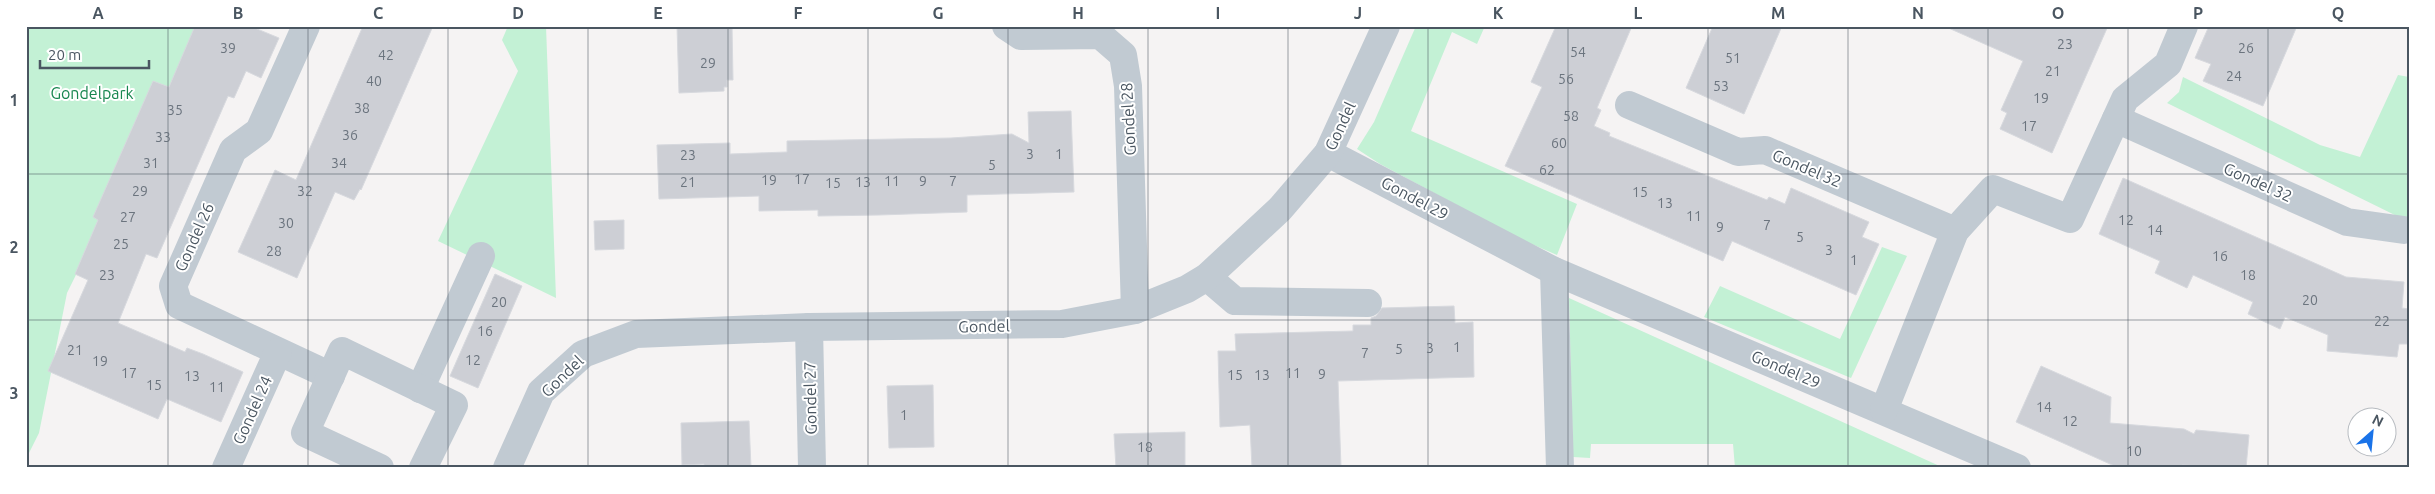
<svg xmlns="http://www.w3.org/2000/svg" width="2435" height="494" viewBox="0 0 2435 494" font-family="Ubuntu,sans-serif">
  <rect width="100%" height="100%" fill="#f5f3f3"/>
  <g fill="#c3f1d5">
    <path d="M26,26H199L67,293L39,433L26,459Z"/>
    <path d="M508,26H546L556,298L438,241L518,71L502,40Z"/>
    <path d="M1416,26H1485L1477,44L1452,32L1411,131L1577,204L1557,255L1520,239L1380,164L1357,149L1374,122Z"/>
    <path d="M2398,75L2409,77V222L2167,103L2179,92L2183,77L2320,145L2360,157Z"/>
    <path d="M1882,247L1907,256L1851,378L1704,317L1720,286L1840,339Z"/>
    <path d="M1569,298L1944,468H1735L1733,444H1591L1590,458L1573,457Z"/>
  </g>
  <g fill="#cdcfd5" stroke="#d7d9de">
    <path d="M195,26H250L279,38L261,78L246,71L234,98L228,96L157,258L146,254L118,323L185,352L187,348L203,354L243,372L221,422L167,399L158,419L48,371L88,280L75,274L98,220L93,217L153,81L169,87Z"/>
    <path d="M363,26H433L361,190L360,189L354,200L335,192L297,278L238,252L275,170L296,180Z"/>
    <path d="M677,26H732L733,80H727V87H724V91L679,93Z"/>
    <path d="M1556,26H1632L1597,108L1601,110L1594,126L1610,133L1609,136L1767,200L1769,197L1785,204L1791,188L1869,222L1862,237L1879,244L1856,295L1732,241L1723,261L1505,166L1542,87L1531,82Z"/>
    <path d="M1713,26H1782L1744,114L1686,88Z"/>
    <path d="M1944,26H2108L2052,153L2000,129L2007,113L2001,110L2023,61Z"/>
    <path d="M2209,26H2297L2263,106L2203,81L2211,64L2195,58Z"/>
    <path d="M1071,111L1074,192L967,195V212L879,215L818,216V210L759,211V196L659,199L657,145L730,143V154L787,152V141L951,138L1012,134L1029,143L1028,112Z"/>
    <path d="M2123,178L2346,277L2404,282L2402,308L2409,309V344H2399L2397,357L2327,351L2328,335L2285,317L2280,329L2248,314L2253,302L2193,275L2187,288L2155,273L2160,261L2099,234Z"/>
    <path d="M624,220V249L595,250L594,221Z"/>
    <path d="M495,274L522,286L478,388L450,376Z"/>
    <path d="M1454,306L1455,323L1473,322L1474,377L1338,381L1341,468H1252L1250,425L1220,427L1218,351H1236L1235,334L1353,331V325H1371V318L1376,316L1382,308Z"/>
    <path d="M2041,366L2111,397L2110,423L2184,429L2194,434L2196,430L2249,435L2246,468L2182,465L2181,468H2119L2016,422Z"/>
    <path d="M933,385L934,447L889,448L887,386Z"/>
    <path d="M749,421L751,468H704V464L682,465L681,423Z"/>
    <path d="M1185,432V468H1116L1114,434Z"/>
  </g>
  <g fill="none" stroke-linecap="round" stroke-linejoin="round">
    <g stroke="#c1cad2" stroke-width="28">
      <path d="M306,26L259,131L233,150L173,286L179,305L331,376"/>
      <path d="M1006,26L1021,36L1100,35L1123,55L1128,86L1135,310"/>
      <path d="M1629,105L1738,152L1765,150L1955,231"/>
      <path d="M2116,119L2347,222L2404,230"/>
      <path d="M1328,153L1554,271L2017,468"/>
      <path d="M1554,271L1560,468"/>
      <path d="M1207,277L1235,301L1368,303"/>
      <path d="M809,327L812,468"/>
      <path d="M420,389L481,256"/>
      <path d="M1884,410L1955,231L1993,189L2070,219L2125,99L2168,64L2184,26"/>
      <path d="M226,468L278,352"/>
      <path d="M380,468L305,433L342,351L454,405L423,468"/>
      <path d="M507,468L541,392L583,354L636,334L809,327L1062,324L1135,310L1187,289L1207,277L1280,209L1328,153L1386,26"/>
    </g>
  </g>
  <path fill="none" stroke="#4a5661" stroke-width="1" stroke-opacity="0.55" d="M168,26V468M308,26V468M448,26V468M588,26V468M728,26V468M868,26V468M1008,26V468M1148,26V468M1288,26V468M1428,26V468M1568,26V468M1708,26V468M1848,26V468M1988,26V468M2128,26V468M2268,26V468M26,174H2409M26,320H2409"/>
  <g text-anchor="middle" stroke-width="4" stroke-linejoin="round" paint-order="stroke">
    <g font-size="14" fill="#6b747e">
      <text x="2065" y="49">23</text>
      <text x="228" y="53">39</text>
      <text x="2246" y="53">26</text>
      <text x="1578" y="57">54</text>
      <text x="386" y="60">42</text>
      <text x="1733" y="63">51</text>
      <text x="708" y="68">29</text>
      <text x="2053" y="76">21</text>
      <text x="2234" y="81">24</text>
      <text x="1566" y="84">56</text>
      <text x="374" y="86">40</text>
      <text x="1721" y="91">53</text>
      <text x="2041" y="103">19</text>
      <text x="362" y="113">38</text>
      <text x="175" y="115">35</text>
      <text x="1571" y="121">58</text>
      <text x="2029" y="131">17</text>
      <text x="350" y="140">36</text>
      <text x="163" y="142">33</text>
      <text x="1559" y="148">60</text>
      <text x="1030" y="159">3</text>
      <text x="1059" y="159">1</text>
      <text x="688" y="160">23</text>
      <text x="151" y="168">31</text>
      <text x="339" y="168">34</text>
      <text x="992" y="170">5</text>
      <text x="1547" y="175">62</text>
      <text x="802" y="184">17</text>
      <text x="769" y="185">19</text>
      <text x="892" y="186">11</text>
      <text x="923" y="186">9</text>
      <text x="953" y="186">7</text>
      <text x="688" y="187">21</text>
      <text x="863" y="187">13</text>
      <text x="833" y="188">15</text>
      <text x="140" y="196">29</text>
      <text x="305" y="196">32</text>
      <text x="1640" y="197">15</text>
      <text x="1665" y="208">13</text>
      <text x="1694" y="221">11</text>
      <text x="128" y="222">27</text>
      <text x="2126" y="225">12</text>
      <text x="286" y="228">30</text>
      <text x="1767" y="230">7</text>
      <text x="1720" y="232">9</text>
      <text x="2155" y="235">14</text>
      <text x="1800" y="242">5</text>
      <text x="121" y="249">25</text>
      <text x="1829" y="255">3</text>
      <text x="274" y="256">28</text>
      <text x="2220" y="261">16</text>
      <text x="1854" y="265">1</text>
      <text x="107" y="280">23</text>
      <text x="2248" y="280">18</text>
      <text x="2310" y="305">20</text>
      <text x="499" y="307">20</text>
      <text x="2382" y="326">22</text>
      <text x="485" y="336">16</text>
      <text x="1457" y="352">1</text>
      <text x="1430" y="353">3</text>
      <text x="1399" y="354">5</text>
      <text x="75" y="355">21</text>
      <text x="1365" y="358">7</text>
      <text x="473" y="365">12</text>
      <text x="100" y="366">19</text>
      <text x="129" y="378">17</text>
      <text x="1293" y="378">11</text>
      <text x="1322" y="379">9</text>
      <text x="1235" y="380">15</text>
      <text x="1262" y="380">13</text>
      <text x="192" y="381">13</text>
      <text x="154" y="390">15</text>
      <text x="217" y="392">11</text>
      <text x="2044" y="412">14</text>
      <text x="904" y="420">1</text>
      <text x="2070" y="426">12</text>
      <text x="1145" y="452">18</text>
      <text x="2134" y="456">10</text>
    </g>
    <g font-size="16" fill="#17864f" stroke="#fff">
      <text x="92" y="99">Gondelpark</text>
    </g>
    <g font-size="16" fill="#4a5661" stroke="#fff">
      <text transform="translate(1128 119) rotate(-93)" y="6">Gondel 28</text>
      <text transform="translate(1340 126) rotate(-65)" y="6">Gondel</text>
      <text transform="translate(1807 168) rotate(23)" y="6">Gondel 32</text>
      <text transform="translate(2258 182) rotate(24)" y="6">Gondel 32</text>
      <text transform="translate(1415 198) rotate(28)" y="6">Gondel 29</text>
      <text transform="translate(194 237) rotate(-66)" y="6">Gondel 26</text>
      <text transform="translate(984 326) rotate(-1)" y="6">Gondel</text>
      <text transform="translate(1786 369) rotate(23)" y="6">Gondel 29</text>
      <text transform="translate(562 376) rotate(-44)" y="6">Gondel</text>
      <text transform="translate(810 398) rotate(-91)" y="6">Gondel 27</text>
      <text transform="translate(252 410) rotate(-66)" y="6">Gondel 24</text>
    </g>
  </g>
  <rect width="2435" height="494" fill="none" stroke="#ffffff" stroke-width="55"/>
  <g transform="translate(2372 432) rotate(27)"><circle r="24" fill="#ffffff" stroke="#b7bbc0"/>
  <path d="M0-4L9 19L0 12L-9 19Z" fill="#1a73e8"/>
  <text y="-8" font-size="14" font-weight="bold" text-anchor="middle" fill="#4a5661">N</text>
  </g>
  <path d="M40 60v8h109v-8" fill="none" stroke="#4a5661" stroke-width="2.5"/>
  <text x="48" y="60" font-size="15" fill="#4a5661" stroke="#ffffff" stroke-width="4" paint-order="stroke">20 m</text>
  <rect x="28" y="28" width="2380" height="438" fill="none" stroke="#4a5661" stroke-width="2"/>
  <g font-size="16" text-anchor="middle" font-weight="bold" fill="#4a5661">
    <text x="98" y="19">A</text>
    <text x="238" y="19">B</text>
    <text x="378" y="19">C</text>
    <text x="518" y="19">D</text>
    <text x="658" y="19">E</text>
    <text x="798" y="19">F</text>
    <text x="938" y="19">G</text>
    <text x="1078" y="19">H</text>
    <text x="1218" y="19">I</text>
    <text x="1358" y="19">J</text>
    <text x="1498" y="19">K</text>
    <text x="1638" y="19">L</text>
    <text x="1778" y="19">M</text>
    <text x="1918" y="19">N</text>
    <text x="2058" y="19">O</text>
    <text x="2198" y="19">P</text>
    <text x="2338" y="19">Q</text>
    <text x="14" y="106">1</text>
    <text x="14" y="253">2</text>
    <text x="14" y="399">3</text>
  </g>
</svg>
